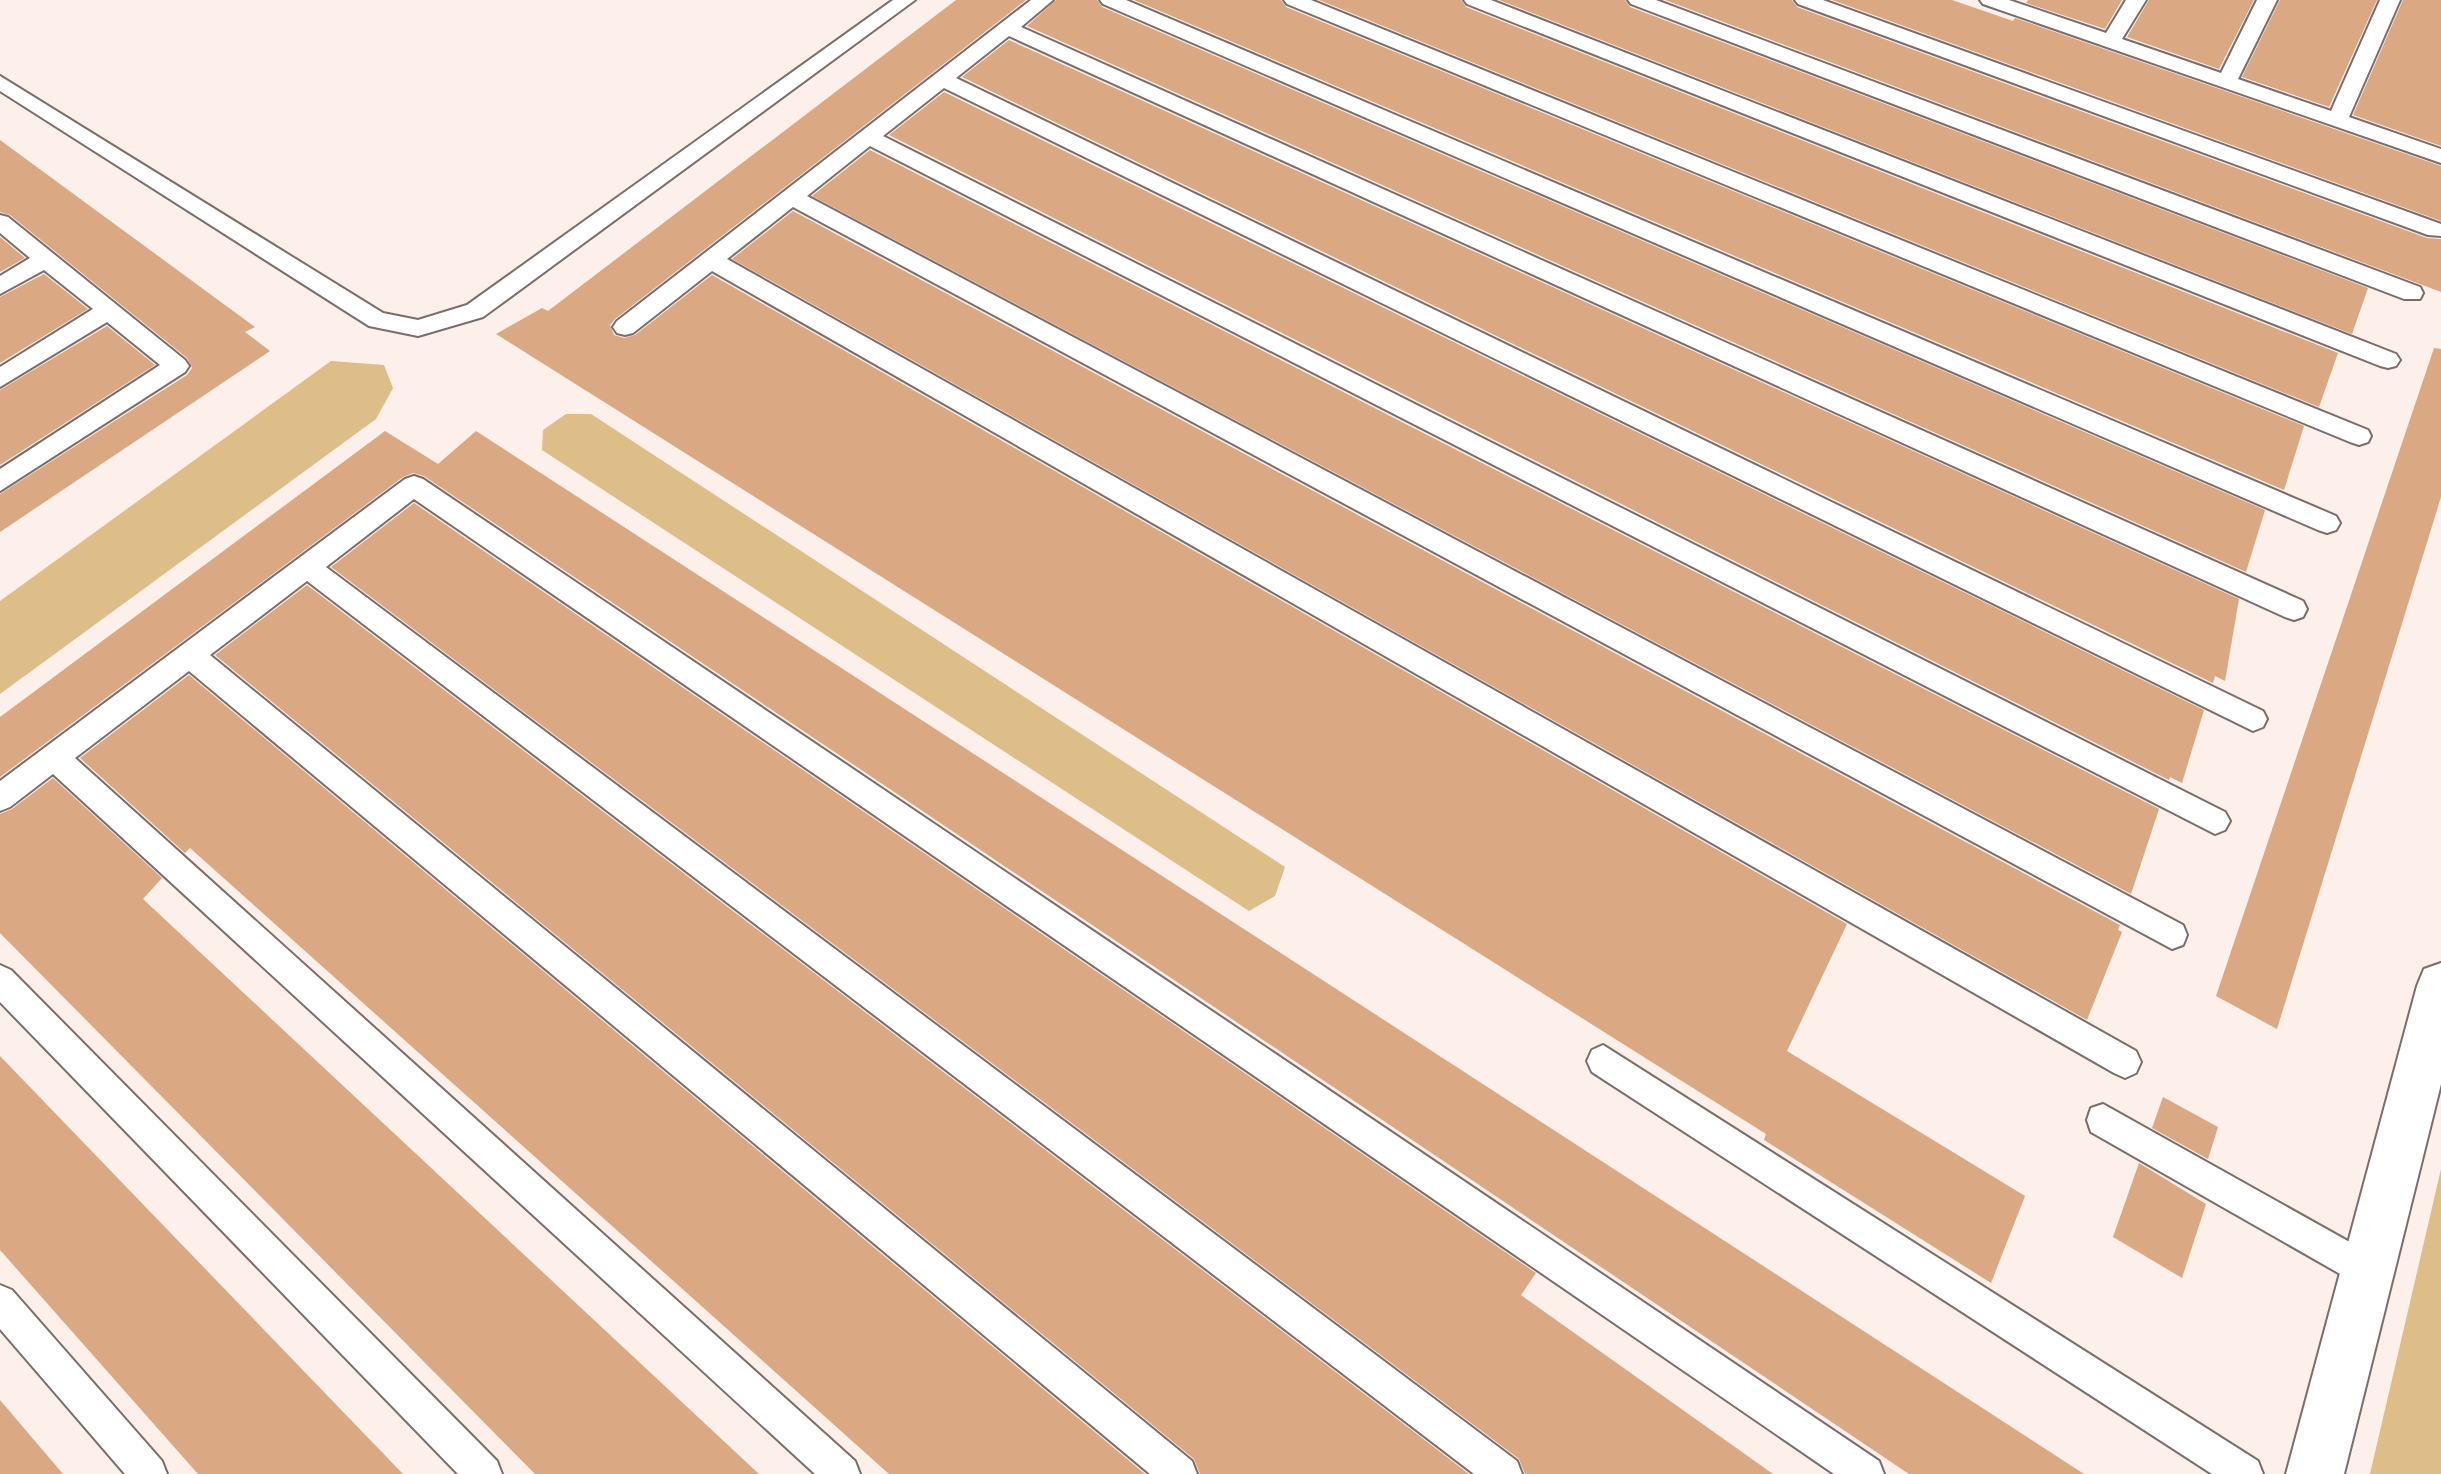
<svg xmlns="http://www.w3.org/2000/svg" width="2441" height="1474" viewBox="0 0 2441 1474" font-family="Manrope,sans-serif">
  <rect width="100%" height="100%" fill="#fdefea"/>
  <g fill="#ddbd88">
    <path d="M331,361L384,365L393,388L376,419L0,694V601Z"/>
    <path d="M566,414H591L1285,867L1275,896L1249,911L542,450L543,430Z"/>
    <path d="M2441,1169V1474H2370Z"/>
  </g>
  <g fill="#daa882">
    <path d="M956,0H1026L615,319L610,325L614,335L624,338L635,335L712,275L1847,924L1787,1051L2025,1196L1991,1283L1764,1140L1766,1134L496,334L542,308L548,311Z"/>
    <path d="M1056,0H1097L1102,7L2265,510L2246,572L1027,26Z"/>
    <path d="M1134,0H1281L1286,7L2304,426L2284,490Z"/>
    <path d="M1319,0H1461L1466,7L2338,353L2319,407Z"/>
    <path d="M1499,0H1625L1630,7L2368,288L2352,334Z"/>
    <path d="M1665,0H1792L1797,7L2427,238L2441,239V292Z"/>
    <path d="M1832,0H1952L2013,21L2015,18L2441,166V221Z"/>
    <path d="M2028,0H2122L2105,29L2026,3Z"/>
    <path d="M2149,0H2254L2219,69L2127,37Z"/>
    <path d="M2280,0H2377L2329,107L2242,77Z"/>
    <path d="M2403,0H2441V146L2353,115Z"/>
    <path d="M1009,40L2239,599L2225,681L2215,676L2213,683L962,77Z"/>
    <path d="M944,92L2204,710L2182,783L2170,777L2169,780L889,135Z"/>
    <path d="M0,140L255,327L245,332L270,351L0,532V494L187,375L192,368L187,358L10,215L0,212Z"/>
    <path d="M870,150L2159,809L2131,894L812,196Z"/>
    <path d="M793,211L2120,925L2118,930L2122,932L2087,1020L732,259Z"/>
    <path d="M0,237L25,258L0,272Z"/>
    <path d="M44,274L88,309L0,363V297Z"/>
    <path d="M107,326L155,365L0,465V390Z"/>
    <path d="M2434,348L2441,349V497L2277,1029L2216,996Z"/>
    <path d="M385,431L438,464L476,431L2084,1474H1909L424,476L413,473L403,477L0,777V717Z"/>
    <path d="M414,503L1536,1273L1521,1295L1773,1474H1525L1519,1459L331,567Z"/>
    <path d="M307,585L1469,1474H1200L1194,1459L215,655Z"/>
    <path d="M189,675L1145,1474H889L190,848L185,853L80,758Z"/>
    <path d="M53,778L162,878L143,899L759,1474H535L0,933V814L12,809Z"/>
    <path d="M0,1056L403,1474H198L0,1250Z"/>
    <path d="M2163,1097L2218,1127L2208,1159L2152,1128Z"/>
    <path d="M2139,1163L2206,1204L2182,1278L2113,1237Z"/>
    <path d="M0,1400L63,1474H0Z"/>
  </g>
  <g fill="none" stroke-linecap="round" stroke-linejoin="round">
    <defs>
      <g id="lane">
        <path d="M893,0H915L483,317L418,336L369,326L0,91V76L383,313L418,320L467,305Z"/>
        <path d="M1031,0H1053L1021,27L2303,601L2307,609L2303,617L2294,620L2285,617L1009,36L956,78L2263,711L2267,719L2263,727L2253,731L944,88L883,136L2225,812L2230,821L2225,830L2215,834L870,146L807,196L2183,925L2187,935L2183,945L2172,949L793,207L727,259L2136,1051L2141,1062L2136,1073L2125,1078L2114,1073L712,271L633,333L625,335L617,333L613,327L617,321Z"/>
        <path d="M1100,0H1126L2336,516L2340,523L2336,530L2327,533L2318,530L1103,4Z"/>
        <path d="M1284,0H1311L2368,430L2371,436L2368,442L2359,445L2350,442L1287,4Z"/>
        <path d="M1464,0H1491L2396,354L2400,360L2396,366L2388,368L2380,366L1467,4Z"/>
        <path d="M1628,0H1656L2420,287L2423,293L2420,299H2404L1631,4Z"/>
        <path d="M1795,0H1823L2441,224V236L2428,235L1798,4Z"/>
        <path d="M1980,0H2009L2106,33L2126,0H2146L2122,39L2221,73L2257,0H2277L2238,79L2331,111L2380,0H2400L2349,117L2441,149V163L1983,4Z"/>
        <path d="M0,215L8,217L185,360L189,366L185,372L0,491V469L160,365L107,322L0,387V367L93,309L44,270L0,294V276L30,258L0,233Z"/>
        <path d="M414,476L423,479L1879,1461L1884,1474H1834L414,499L326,567L1517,1461L1522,1474H1474L307,581L210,655L1192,1461L1197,1474H1150L189,671L75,758L855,1461L860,1474H815L53,774L10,807L0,811V781L405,479Z"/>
        <path d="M0,965L11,970L497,1461L502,1474H458L0,1002Z"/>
        <path d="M1603,1045L2258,1461L2263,1474H2212L1592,1072L1587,1061L1592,1050Z"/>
        <path d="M2103,1104L2380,1259L2385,1271L2380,1283L2368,1288L2356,1283L2091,1132L2087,1120L2091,1108Z"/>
        <path d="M0,1285L12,1290L162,1461L167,1474H125L0,1329Z"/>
      </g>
      <path id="street" d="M2441,963V1084L2344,1474H2286L2417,986L2424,969Z"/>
    </defs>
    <use href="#lane" stroke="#7a6d6a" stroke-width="4"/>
    <use href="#street" stroke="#7a6d6a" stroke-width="4"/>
    <use href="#lane" fill="#fff" fill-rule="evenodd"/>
    <use href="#street" fill="#fff" fill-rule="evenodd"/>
  </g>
</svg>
